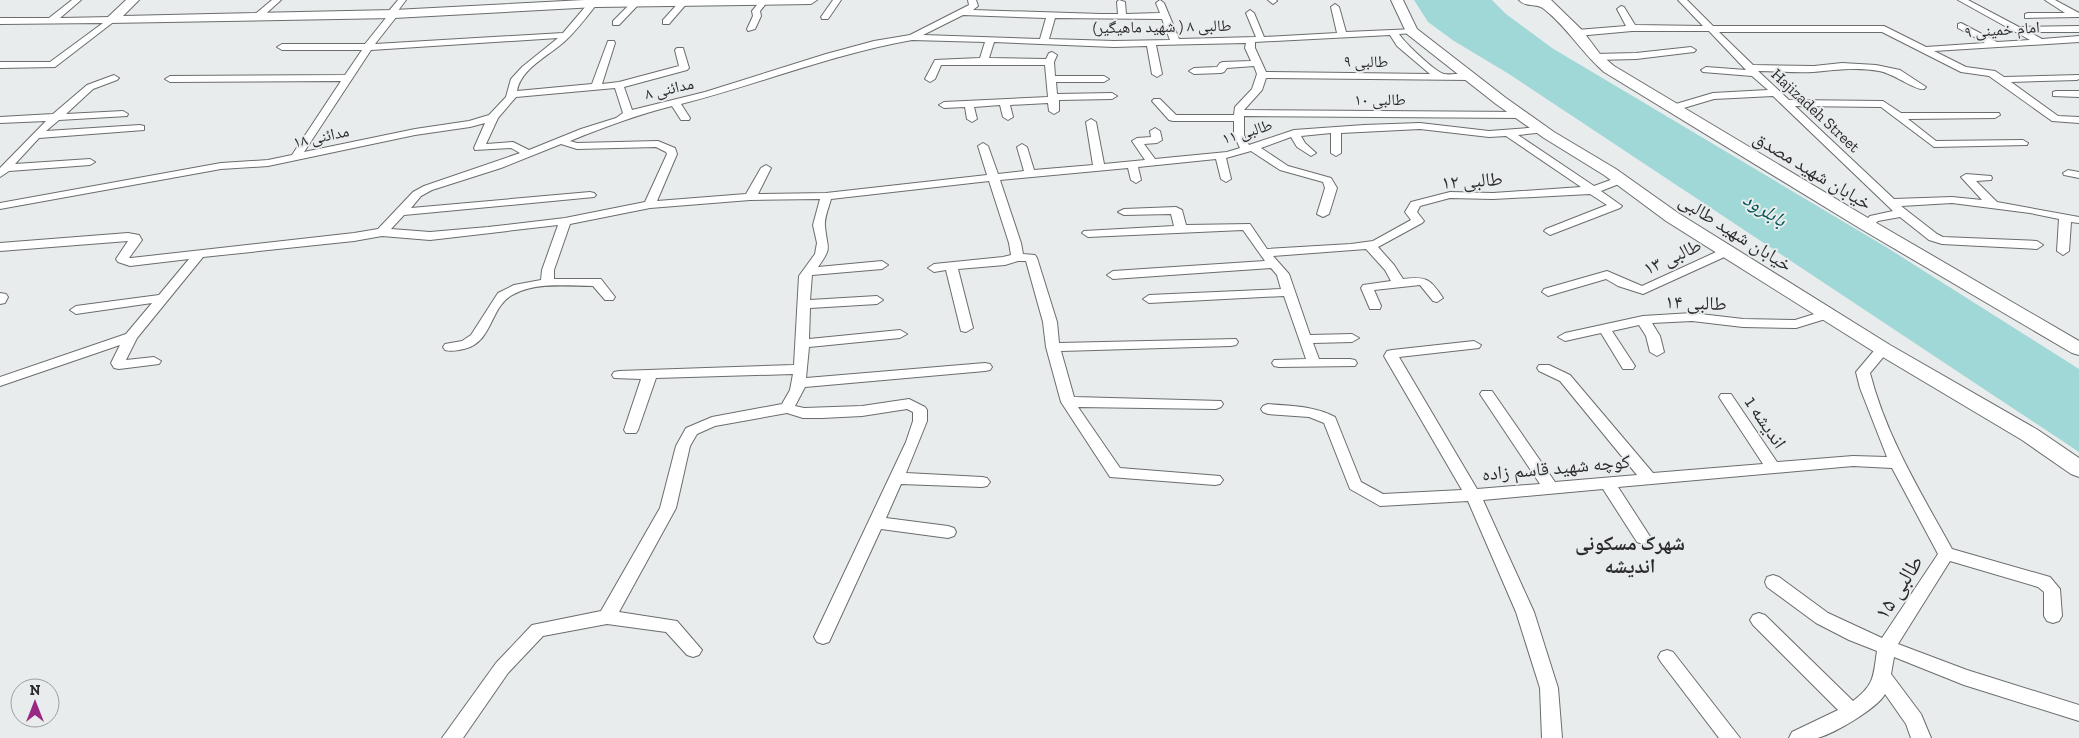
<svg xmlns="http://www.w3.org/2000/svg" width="2079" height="738" viewBox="0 0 2079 738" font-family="'Zilla Slab','Noto Naskh Arabic',serif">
  <rect width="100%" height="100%" fill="#e9eced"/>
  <path fill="#a0d8d7" d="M1414,0H1492L1506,14L1552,48L1886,247L2079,369V452L1509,74L1454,41L1428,22Z"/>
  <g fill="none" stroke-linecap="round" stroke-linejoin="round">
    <defs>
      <g id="street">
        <path d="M72,0H81L60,18L112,17L116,20L55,67L0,68V62H50L103,23L0,24V18H49Z"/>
        <path d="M272,0H281L260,19H254V15Z"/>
        <path d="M398,0H406L397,12V16L375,44L563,33L591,0H600C589,14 577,30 565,41C549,56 521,68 517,91L592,84L608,41H614L615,43L602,84L619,82L679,66L675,50L677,48H683L689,68L687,70L624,87L632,110L705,92L826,54L874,41L910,35L969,5L968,0H976L978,6L973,10L1101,14H1118L1117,2L1119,0L1125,2L1126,14L1160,13L1156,3L1160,0L1164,3L1179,39L1256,37L1246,13L1250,10L1254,13L1264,37L1337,33L1331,7L1335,4L1339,7L1346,32L1415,29V33L1399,34C1404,42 1435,72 1444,74C1453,76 1467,70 1475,77L1470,80L1266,78L1262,90L1244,110L1521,112L1526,115L1521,118L1244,116V135L1249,145L1294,130L1364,125L1420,123L1489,131L1542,127L1546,128L1547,130L1546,132L1518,135L1594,186L1616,178H1624L1625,180L1624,182L1601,191L1622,206L1620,208L1550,235L1544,231L1546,229L1607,205L1590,194L1493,199L1450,198L1420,206L1417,212L1424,221L1422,223L1378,247L1394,265L1403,279C1427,276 1430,279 1443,298L1437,302L1433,301L1420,285L1374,290L1381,306L1380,309H1370L1361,288L1363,285L1391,281L1385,270L1366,249L1273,256L1289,274L1310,335L1352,334L1359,338L1352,342L1313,343L1319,359H1350L1355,360L1357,363L1355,366L1279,367L1274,366L1272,363L1274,360L1306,359L1284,296L1149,303L1143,299L1149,295L1281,289L1277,275L1271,268L1113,279L1107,275L1113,271L1265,261L1243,230L1088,237L1082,233L1084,231L1174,226L1171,214L1124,215L1118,212L1124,209L1176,207L1182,210L1186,225L1250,224L1267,249L1351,244L1373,241L1411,220L1405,212L1411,202L1450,192L1493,193L1581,187L1506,136L1489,137L1420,129L1341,133V153L1336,156L1331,153V133L1301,136L1305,143L1316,153L1311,156L1297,147L1291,137L1261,148L1288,166L1331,178L1337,188L1329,214L1323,217L1317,214L1325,188L1323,182L1280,170L1251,151L1226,158L1231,179L1226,182L1221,179L1216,159L1138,167L1141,180L1136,183L1131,180L1128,168L1000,180L1021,243L1023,254L1035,255L1037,258L1057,322L1059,343L1236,339L1238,342L1236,345L1231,346L1061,351L1074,397L1221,401L1223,404L1221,407L1216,409L1078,407L1120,468L1220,476L1223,480L1220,484L1215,485L1110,477L1061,402L1046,347L1043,322L1026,261H1018L1005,265L958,269L973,328L966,332L961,331L946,270L934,272L928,268L934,264L1003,257L1011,255L1009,243L989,181L831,199C829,207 824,218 825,226C827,250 833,246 818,267L882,261L888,265L882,269L812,275L810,300L877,296L883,300L877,304L810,308L809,339L900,330L907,334L900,338L809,347L806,378L985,363L990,364L992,367L990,370L985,371L805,387L795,406L804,408L862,406L909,399L925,407L927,410V421L906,473L982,477L987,478L990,482L987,486L982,487L901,484L886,518L948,526L954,528L956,532L954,536L948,538L881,529L829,642L823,644L817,642L814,637L906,442L913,421V412L907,409L862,416L822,418H803L787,413L715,426L697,434L690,446L676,508L619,612L677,621L702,650L699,655L693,657L687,655L666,632L607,624L543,636L508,673L463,738H442L496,663L532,625L601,611L660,508L676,446L686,428L712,417L782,404L790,390L793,374L656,378L638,430L636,433H626L624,430L641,379L614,378L612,375L614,372L619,371L794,365L799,276L815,254L817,243L813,225L820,199L750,200L650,208L570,224L554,270V279H601L615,297L613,300H605L593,286C568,286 537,282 514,294C489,306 494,342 464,349C458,350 452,352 445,350L443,347L445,344L462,341L471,335L498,293L514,285L541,280L542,270L558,225L430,240L382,236L354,241L203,257L137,338L126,360L154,357L161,361L159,364L119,369L114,368L111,363L120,345L0,386V377L126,334L152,303L76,314L70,310L76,306L159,295L189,259L130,266L118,262L116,259L128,241L0,251V243L128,233L139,235L142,240L129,258H131L354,233L378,229L413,192L424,186L520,153L511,148L475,150L474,148L485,123L470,127L415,135L268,166L221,169L0,209V203L221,163L268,160L292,155L341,81L170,82L165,79L170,76L345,75L362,50H282L277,47L282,44H365L389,14L388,12ZM963,15L1046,18L1040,39L923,35ZM1055,18L1162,19L1170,40L1114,41L1049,39ZM1390,35L1397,46L1430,74L1266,72L1255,48V42ZM558,38L522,67L511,79L506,97L489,115L469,121L415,129L304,152L371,50ZM912,40L985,42L980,58L935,60L925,79L930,82L935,79L941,65H1045L1048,97L944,102L939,105L944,108L965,107L967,119L972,122L977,119L974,107L1000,105L1003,117L1008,120L1013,117L1010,105L1048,103L1049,111L1054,114L1059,111V100L1112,99L1117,96L1112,93L1057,94L1056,82H1104L1109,79L1104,76H1055L1054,62L1057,55L1052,52L1049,53L1046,59L989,58L994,42L1114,47L1147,46L1152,74L1157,77L1162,74L1156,45L1246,43L1245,48L1251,61L1223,62L1220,63L1217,67L1194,68L1189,71L1194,74L1221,73L1224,72L1227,68L1254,66L1257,74L1252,89L1235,107L1234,115H1176L1160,99H1154L1152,101L1169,120L1173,121H1234V135L1240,148L1227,152L1155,159L1144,144L1157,143L1162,140L1160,131L1155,128L1150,131L1151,137L1137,138L1132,141L1145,160L1104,164L1096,122L1091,119L1086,122L1093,165L1034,170L1027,147L1022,144L1017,147L1024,171L998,174L988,146L983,143L978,146L987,175L826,193L758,194L771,168L766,165L761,168L746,194L657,201L677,154L675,148L658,141L577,143L570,141C604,127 637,115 672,106L681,120H689L690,118L681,104C759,84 833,54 912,40ZM615,88L623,113L616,118L581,129L529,150L513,142L486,144L498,118L516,97ZM561,144L577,149L656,147L666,152L667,154L645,202L565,218L488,227L430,232L391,229L404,215L594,197L596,195L594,193L590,192L411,208L421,196L432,190L501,168Z"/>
        <path d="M634,0L641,2L619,25H613V21Z"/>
        <path d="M681,0L688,2L669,24H663V20Z"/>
        <path d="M761,0H769L760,11L761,16L755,29L748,31L747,29L753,16L752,11Z"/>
        <path d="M833,0H841L828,19H822L821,17Z"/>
        <path d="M1268,0H1276L1277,1L1273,4Z"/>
        <path d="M1678,0H1687L1713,26H1884L1926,47L1985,43L1958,28V24L1961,23L1997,42L2030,40L1958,0H1968L2019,27L2079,26V32H2029L2042,39L2079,36V42L1934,51L1966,67L1995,71L2004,77L2079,75V79L2077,80L2011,82L2058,116L2079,117V123L2052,121L1989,76L1961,72L1882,32H1719L1753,65L1814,66L1842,63L1876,65L1900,70L1926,87L1924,89C1916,91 1893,73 1879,71C1856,67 1835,70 1813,72C1795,73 1776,71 1758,71L1789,100L1883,101L1901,113H1999L2000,115L1995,118L1908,119L1936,141L2023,140L2028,143L2027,145L1934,147L1881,107L1795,106L1894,199L1952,197L1982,200L1961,177L1966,174L1991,176L1992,178L1991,180L1976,181L1997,202L2079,217V223L2071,222L2069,251L2063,255L2057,251L2059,219L2030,213L1952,203L1901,206L1937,234L1943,237L2037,241L2043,245L2037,249L1942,244L1929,240L1900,217L1878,221L1871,227H1863L1861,225L1870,216L1893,211L1773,96L1714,99L1677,110H1669V106L1713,93L1768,90L1752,76L1703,72L1701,70L1706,67L1746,70L1709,31H1632L1577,36L1573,33L1577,30L1626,26L1617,9L1621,6L1624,7L1635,25L1703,26Z"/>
        <path d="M2045,0H2055L2079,13V17L2025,18V14L2028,13H2065Z"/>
        <path d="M1691,47L1696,50L1694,52L1636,59L1595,60L1590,57L1595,54L1636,53Z"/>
        <path d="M114,75L119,78L117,80L93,89L66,114L123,111L128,114L127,116L59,120L46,131L140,125L144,126V130L39,138L15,164L90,159L95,162L90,165L9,171L0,177V168L46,121L0,123V117L53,114L87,85Z"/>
        <path d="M2056,91H2079V97L2053,96V92Z"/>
        <path d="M2068,170L2079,172V178L2064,175L2063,173Z"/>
        <path d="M1727,247L1733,251L1731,254L1643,294L1618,286L1606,279L1548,296L1542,292L1544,289L1607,271L1642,286Z"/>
        <path d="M0,293L6,294L8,297L5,303L0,304Z"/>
        <path d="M1827,310L1832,311L1833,314L1832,317L1796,328L1743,327L1692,321L1652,323L1660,336L1664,352L1657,356L1650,352L1646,336L1639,325L1612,331L1635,366L1633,369H1623L1601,333L1565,341L1558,337L1565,333L1643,316L1692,313L1743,319L1795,320Z"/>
        <path d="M1474,341L1481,345L1479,348L1399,357L1477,489L1540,484L1480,394L1482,391H1492L1555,482L1637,475L1560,381L1539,371L1537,368L1539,365H1549L1570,375L1653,473L1763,464L1719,397L1721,394H1731L1777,462L1853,456L1887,457L1860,388L1856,372L1878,346H1888L1890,349L1870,373C1886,436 1921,493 1952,549L2050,577L2060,589L2062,616L2059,621L2053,623L2047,621L2044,616V592L2038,587L1950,561L1898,644L1967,670L2079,705V721L1964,685L1894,657L1891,674L1921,714L1931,738H1911L1906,724L1885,694C1878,708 1832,735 1817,738C1808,738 1798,738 1789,738L1792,732L1838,710L1753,625L1750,620L1753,615L1759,613L1765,615L1853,701C1875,684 1873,677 1877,651L1849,640L1816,623L1767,587L1765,582L1767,577L1773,575L1779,577L1828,613L1882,638L1938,554L1892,468L1853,466L1618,487L1651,538L1649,542L1643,544L1637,542L1603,489L1483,500L1534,612L1558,688L1562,738H1542L1540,688L1516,612L1468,501L1380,506L1350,489L1324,423L1309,417L1268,414L1263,412L1261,409L1263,406L1268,404C1291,406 1315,406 1335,417L1361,482L1383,494L1462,490L1384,356L1387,351L1392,350Z"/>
        <path d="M1667,650L1673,652L1740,738H1719L1661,662L1658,657L1661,652Z"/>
      </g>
      <g id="secondary">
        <path d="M126,0H139L123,16L394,10L584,0H817L811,4L596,7L394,18L108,23L106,20L108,17Z"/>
        <path d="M1391,0H1403L1417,29L1506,98L1554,132L1616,169L1678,213L1890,345L2038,430L2079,458V477L2071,474L2022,440L1876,353L1666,221L1604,175L1544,138L1496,104L1407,34Z"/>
        <path d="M1519,0H1551L1582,30L1600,54L1614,66L1873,221L2079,341V355L2072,353L1861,229L1604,72C1582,53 1567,27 1544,9C1537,3 1526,8 1519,0Z"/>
      </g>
    </defs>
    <use href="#street" stroke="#6a6c6e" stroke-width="2"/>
    <use href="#secondary" stroke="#6a6c6e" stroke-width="2"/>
    <use href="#street" fill="#fff" fill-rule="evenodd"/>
    <use href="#secondary" fill="#fff" fill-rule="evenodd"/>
  </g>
  <g text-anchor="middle" stroke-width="4" stroke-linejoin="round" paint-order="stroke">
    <g font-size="16" fill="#2a2b2c" stroke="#e9eced">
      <text transform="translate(1162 26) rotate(-1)" y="6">طالبی ۸ ( شهید ماهیگیر)</text>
      <text transform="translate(2002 29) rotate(-4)" y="6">امام خمینی ۹</text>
      <text x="1366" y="67">طالبی ۹</text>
      <text transform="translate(669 88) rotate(-13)" y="6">مدائنی ۸</text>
      <text x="1380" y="105">طالبی ۱۰</text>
      <text transform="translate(1816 110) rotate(43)" y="6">Hajizadeh Street</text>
      <text transform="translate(1247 131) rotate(-17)" y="6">طالبی ۱۱</text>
      <text transform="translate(321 136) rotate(-12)" y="6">مدائنی ۱۸</text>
    </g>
    <g font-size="19" fill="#2a2b2c" stroke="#e9eced">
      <text transform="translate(1813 170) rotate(31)" y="7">خیابان شهید مصدق</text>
      <text transform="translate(1472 180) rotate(-4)" y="7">طالبی ۱۲</text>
      <text transform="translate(1736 232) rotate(32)" y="7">خیابان شهید طالبی</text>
      <text transform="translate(1672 256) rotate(-25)" y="7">طالبی ۱۳</text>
      <text transform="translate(1696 302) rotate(2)" y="7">طالبی ۱۴</text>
      <text transform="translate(1766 422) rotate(56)" y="7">اندیشه 1</text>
      <text transform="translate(1556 467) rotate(-5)" y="7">کوچه شهید قاسم زاده</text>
    </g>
    <g font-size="20" font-style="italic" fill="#005454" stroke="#e9eced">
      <text transform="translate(1765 209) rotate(32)" y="7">بابلرود</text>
    </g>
    <g font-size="20" font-weight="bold" fill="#2a2b2c" stroke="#e9eced">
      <text x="1630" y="550">شهرک مسکونی<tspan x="1630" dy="23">اندیشه</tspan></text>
    </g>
    <g font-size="22" fill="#2a2b2c" stroke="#e9eced">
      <text transform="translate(1898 587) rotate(-58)" y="8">طالبی ۱۵</text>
    </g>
  </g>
  <g transform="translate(35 703)"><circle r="24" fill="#e9eced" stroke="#9d9fa0"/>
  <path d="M0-4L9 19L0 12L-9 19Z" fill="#992784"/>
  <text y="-8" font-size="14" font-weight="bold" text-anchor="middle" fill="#2a2b2c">N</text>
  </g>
</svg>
